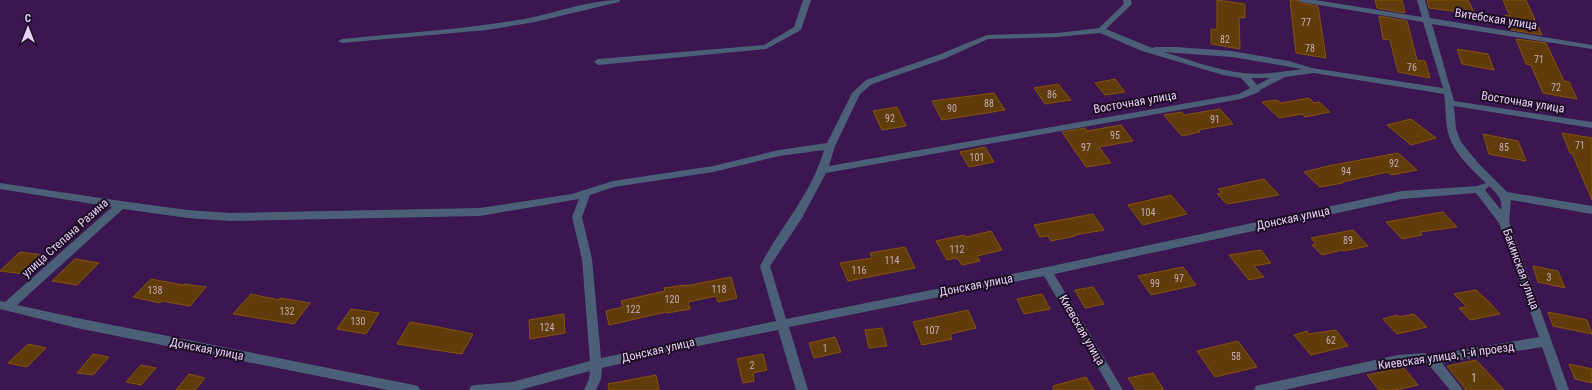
<svg xmlns="http://www.w3.org/2000/svg" width="1592" height="390" viewBox="0 0 1592 390" font-family="'Roboto Condensed',sans-serif">
  <rect width="100%" height="100%" fill="#3b1650"/>
  <g fill="#5f3c09" stroke="#865503">
    <path d="M1217,0L1245,4V18L1239,17L1240,49L1211,44V29L1217,30Z"/>
    <path d="M1290,0H1296L1301,3L1318,6L1326,58L1296,53Z"/>
    <path d="M1375,0H1402L1405,13L1377,8Z"/>
    <path d="M1427,0H1468L1475,14L1429,8Z"/>
    <path d="M1503,0H1526L1542,35L1511,30L1505,15L1510,16Z"/>
    <path d="M1379,16L1407,21L1417,60L1425,61L1430,78L1398,72L1390,40L1383,39Z"/>
    <path d="M1516,39L1546,43L1564,81L1569,82L1577,99L1543,93L1531,65L1526,64Z"/>
    <path d="M1457,49L1488,54L1494,70L1462,64Z"/>
    <path d="M1115,79L1125,92L1105,95L1095,83Z"/>
    <path d="M1058,84L1071,100L1045,104L1034,88Z"/>
    <path d="M994,93L1005,110L942,120L932,101Z"/>
    <path d="M1309,98L1314,103L1319,102L1330,112L1305,117L1302,114L1279,118L1262,102L1277,100L1281,103Z"/>
    <path d="M897,107L906,126L882,130L873,111Z"/>
    <path d="M1220,109L1233,124L1198,130L1200,132L1182,136L1164,115L1182,112L1184,115Z"/>
    <path d="M1411,119L1436,138L1411,145L1387,125Z"/>
    <path d="M1121,125L1133,141L1099,147L1111,163L1086,167L1062,132L1085,128L1087,131Z"/>
    <path d="M1562,133L1592,138V200L1572,153H1570Z"/>
    <path d="M1483,134L1518,141L1526,161L1489,154Z"/>
    <path d="M985,147L994,162L969,167L960,152Z"/>
    <path d="M1398,153L1417,170L1391,175L1388,172L1342,182L1343,183L1320,187L1304,172L1328,166Z"/>
    <path d="M1264,179L1279,195L1227,204L1217,194L1222,193L1218,189Z"/>
    <path d="M1171,195L1187,214L1143,225L1128,205Z"/>
    <path d="M1443,212L1457,227L1420,232L1422,235L1402,239L1386,222Z"/>
    <path d="M1093,214L1104,230L1074,235L1075,236L1051,241L1048,236L1040,237L1034,225Z"/>
    <path d="M1353,230L1368,246L1344,251L1342,250L1322,255L1312,245L1316,244L1311,238Z"/>
    <path d="M991,231L1002,250L977,256L980,261L962,265L957,258L947,260L936,241L964,235L966,237Z"/>
    <path d="M905,247L915,268L848,281L840,263L872,258L870,253Z"/>
    <path d="M1261,250L1271,263L1254,266L1264,277L1249,280L1229,255Z"/>
    <path d="M20,252L44,255L25,274L0,271Z"/>
    <path d="M75,259L99,263L77,285L52,281Z"/>
    <path d="M1533,266L1558,271L1565,288L1538,282Z"/>
    <path d="M1183,267L1196,285L1151,295L1138,276Z"/>
    <path d="M731,277L737,298L718,302L716,296L688,302L690,309L667,313L666,312L609,325L606,311L623,307L621,301L665,291L664,288L685,285V286Z"/>
    <path d="M151,279L183,285L184,284L206,287L190,306L161,301L160,303L133,297Z"/>
    <path d="M1093,287L1104,304L1085,308L1075,290Z"/>
    <path d="M1476,290L1489,302L1500,314L1470,320L1459,308L1467,307L1454,294Z"/>
    <path d="M251,294L279,300L280,298L310,303L294,324L233,314Z"/>
    <path d="M1042,294L1050,309L1024,314L1017,299Z"/>
    <path d="M351,309L379,313L366,334L337,329Z"/>
    <path d="M968,310L976,328L950,334L952,339L922,345L913,322Z"/>
    <path d="M1548,312L1587,320L1592,334L1553,326Z"/>
    <path d="M564,314L565,333L530,339L529,320Z"/>
    <path d="M1414,314L1427,327L1397,334L1383,319L1397,315L1399,317Z"/>
    <path d="M410,322L433,326L473,334L462,354L397,344Z"/>
    <path d="M882,328L887,346L869,348L865,330Z"/>
    <path d="M1336,330L1348,346L1311,355L1294,335L1307,331L1309,334Z"/>
    <path d="M835,337L841,352L814,358L809,343Z"/>
    <path d="M1238,341L1257,367L1215,377L1197,351Z"/>
    <path d="M28,344L46,348L27,367L8,363Z"/>
    <path d="M93,354L109,357L93,375L77,373Z"/>
    <path d="M763,354L767,370L753,373L754,381L743,383L737,359Z"/>
    <path d="M1476,360L1504,390H1466L1447,366Z"/>
    <path d="M1569,364L1592,369V383L1575,379Z"/>
    <path d="M141,365L156,368L141,385L126,382Z"/>
    <path d="M1403,367L1418,385L1395,390H1379L1367,375Z"/>
    <path d="M1153,373L1164,390H1136L1128,378Z"/>
    <path d="M189,374L205,378L195,390H176Z"/>
    <path d="M656,375L659,390H609L608,384Z"/>
    <path d="M1086,377L1094,390H1054L1053,386Z"/>
  </g>
  <g fill="none" stroke-linecap="round" stroke-linejoin="round">
    <g fill="#4b6076" fill-rule="evenodd">
      <path d="M620,0L619,2L535,22L487,30L342,43L338,41L342,39C401,33 460,30 518,20C552,15 585,0 620,0Z"/>
      <path d="M803,0H811L801,30L766,49L598,65L594,62L598,59L764,45L794,27Z"/>
      <path d="M1123,0H1131L1132,4L1106,29L1152,48L1156,47H1175L1232,51L1289,61L1312,68L1443,88L1423,22L1301,2L1297,0H1315L1422,17L1417,0H1425L1430,18L1592,45V49L1432,24L1454,101L1592,122V128L1454,106L1456,129L1461,142L1479,164L1507,192L1592,206V214L1511,200L1509,222L1569,390H1557L1542,347L1442,363L1463,390H1450L1428,364L1423,363L1398,365L1284,390H1254L1256,386L1260,385L1398,355L1423,353L1432,355L1539,337L1499,223L1476,193L1402,199L1054,274L1123,390H1111L1044,276L789,327L808,390H796L778,330L688,348L602,368L601,379L596,390H584L589,379L590,371L520,390H469L471,386L475,385L512,382L590,361L582,259L572,217L579,199L480,216L230,221L188,218L123,209L17,305L77,318L414,385L418,386L420,390H388L77,328L0,309V301L5,302L112,207L0,189V183L121,201L188,210L230,213L480,208L572,194L613,181L713,166L779,150L827,143L852,93L866,80L938,55L987,35L1057,33L1099,28L1124,4ZM1100,33L1142,51L1223,75L1241,78L1250,88L1239,94L829,166L835,146L860,94L872,84L944,59L988,39L1057,37ZM1163,52L1232,57L1302,69C1283,72 1263,75 1244,73C1217,71 1189,59 1163,52ZM1314,73L1444,94C1446,105 1445,117 1447,128C1451,151 1470,168 1486,183L1477,186L1402,191L1047,267L786,319L770,266L802,218L826,173L1241,99L1259,92L1260,90L1285,77ZM1251,78H1270L1257,85ZM824,150C811,195 781,226 760,266L776,321L601,358L592,259L582,217L590,195L614,187L713,172L779,156ZM1489,186C1497,194 1503,198 1501,210L1485,190Z"/>
    </g>
  </g>
  <g text-anchor="middle" stroke-width="4" stroke-linejoin="round" paint-order="stroke">
    <g font-size="10" fill="#c5adbb">
      <text x="1306" y="26">77</text>
      <text x="1225" y="43">82</text>
      <text x="1310" y="52">78</text>
      <text x="1539" y="63">71</text>
      <text x="1412" y="71">76</text>
      <text x="1556" y="91">72</text>
      <text x="1052" y="98">86</text>
      <text x="989" y="107">88</text>
      <text x="952" y="112">90</text>
      <text x="890" y="122">92</text>
      <text x="1215" y="123">91</text>
      <text x="1115" y="139">95</text>
      <text x="1580" y="149">71</text>
      <text x="1086" y="151">97</text>
      <text x="1504" y="151">85</text>
      <text x="977" y="161">101</text>
      <text x="1394" y="167">92</text>
      <text x="1346" y="175">94</text>
      <text x="1148" y="216">104</text>
      <text x="1348" y="244">89</text>
      <text x="957" y="253">112</text>
      <text x="892" y="264">114</text>
      <text x="859" y="274">116</text>
      <text x="1549" y="281">3</text>
      <text x="1179" y="282">97</text>
      <text x="1155" y="287">99</text>
      <text x="719" y="293">118</text>
      <text x="155" y="294">138</text>
      <text x="672" y="303">120</text>
      <text x="633" y="313">122</text>
      <text x="287" y="315">132</text>
      <text x="358" y="325">130</text>
      <text x="547" y="331">124</text>
      <text x="932" y="334">107</text>
      <text x="1331" y="344">62</text>
      <text x="825" y="352">1</text>
      <text x="1236" y="360">58</text>
      <text x="752" y="369">2</text>
    </g>
    <g font-size="12" fill="#e7d3f6" stroke="#1b0b24">
      <text transform="translate(1496 19) rotate(9)" y="4">Витебская улица</text>
      <text transform="translate(1135 102) rotate(-10)" y="4">Восточная улица</text>
      <text transform="translate(1523 102) rotate(9)" y="4">Восточная улица</text>
      <text transform="translate(1293 218) rotate(-12)" y="4">Донская улица</text>
      <text transform="translate(65 238) rotate(-42)" y="4">улица Степана Разина</text>
      <text transform="translate(1521 269) rotate(70)" y="4">Бакинская улица</text>
      <text transform="translate(976 285) rotate(-11)" y="4">Донская улица</text>
      <text transform="translate(1082 330) rotate(60)" y="4">Киевская улица</text>
      <text transform="translate(207 349) rotate(11)" y="4">Донская улица</text>
      <text transform="translate(658 350) rotate(-13)" y="4">Донская улица</text>
      <text transform="translate(1446 356) rotate(-8)" y="4">Киевская улица, 1-й проезд</text>
    </g>
    <g font-size="12" fill="#c5adbb">
      <text x="1474" y="382">1</text>
    </g>
  </g>
  <g transform="translate(28 28)" stroke="#1b0b24" stroke-width="3" paint-order="stroke">
  <path d="M0-3L7 15L0 10L-7 15Z" fill="#e7d3f6"/>
  <text y="-6" font-size="11" font-weight="bold" text-anchor="middle" fill="#e7d3f6">С</text>
  </g>
</svg>
